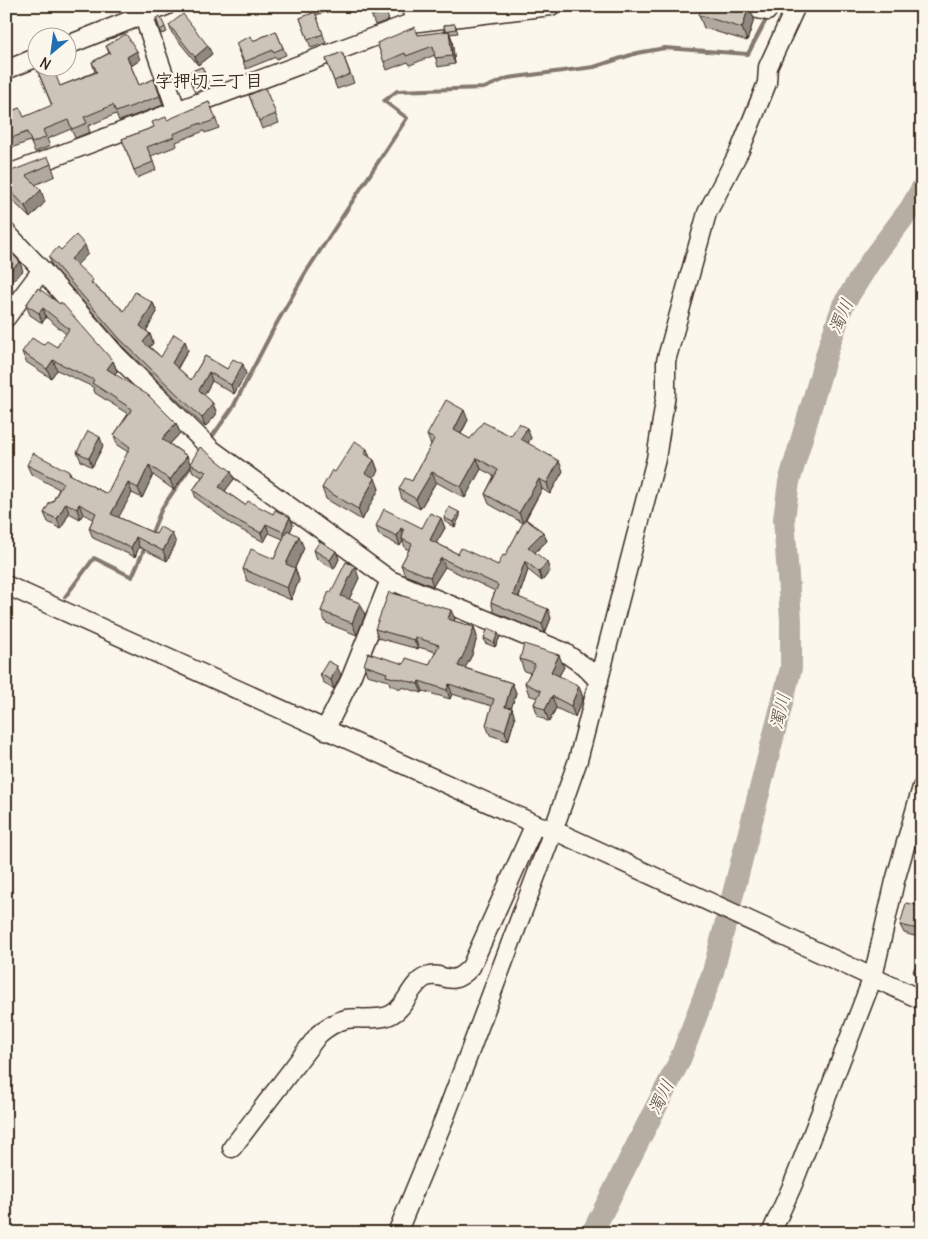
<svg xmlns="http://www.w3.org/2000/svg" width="928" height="1239" viewBox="0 0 928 1239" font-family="Delius,'Klee One',sans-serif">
  <rect width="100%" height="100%" fill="#fbf7ec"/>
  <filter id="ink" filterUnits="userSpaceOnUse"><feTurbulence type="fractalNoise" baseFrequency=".02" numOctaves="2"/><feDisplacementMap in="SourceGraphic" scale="10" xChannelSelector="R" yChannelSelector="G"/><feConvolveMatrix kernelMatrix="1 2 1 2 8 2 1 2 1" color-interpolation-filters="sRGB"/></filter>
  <g filter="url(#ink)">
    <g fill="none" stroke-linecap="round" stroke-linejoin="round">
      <g stroke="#85796d" stroke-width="4">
        <path d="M209,441L233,407L274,328L306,272L407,118L384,101L397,91L484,88L508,78L594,67L637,53L665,48L748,54L768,16"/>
        <path d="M150,537L162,508L193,463"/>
        <path d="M65,597L94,558L132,577L146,545"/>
      </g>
      <path stroke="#b6aea2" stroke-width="22" d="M592,1233L680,1060L713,972L791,668V620L784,519L789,482L829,346L843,305L872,259L910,209L922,188"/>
      <defs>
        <g id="minor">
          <path d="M140,6L177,112"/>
          <path d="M410,6L416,22"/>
          <path d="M744,6L767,11L770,6"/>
          <path d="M68,45L166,6"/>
          <path d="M6,70L38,57"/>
          <path d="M6,175L411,23L551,6"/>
          <path d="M6,232L42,270L116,355L211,449L390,580L564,652L584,666L599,681"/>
          <path d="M6,318L42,270"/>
          <path d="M6,585L535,824L564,835L922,1000"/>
          <path d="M325,730L350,680L390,580"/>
          <path d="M232,1148L319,1034C327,1027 335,1022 346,1019C359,1017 381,1021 392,1014C407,1006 410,984 426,977C445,970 448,991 471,967L535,824"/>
          <path d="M397,1233L445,1117L553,831L578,760L656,459L666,394V361L707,213L740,150L767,83L768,67L796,6"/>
          <path d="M771,1233L793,1184L873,977L895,881L922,787"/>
        </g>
      </defs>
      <use href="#minor" stroke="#3b2a1e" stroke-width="21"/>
      <use href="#minor" stroke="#fbf7ec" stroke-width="18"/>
    </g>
    <g fill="#afa99f" stroke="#3b2a1e">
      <path d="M309,6H329L330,11L316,15L326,43L311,48L300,18L311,14Z"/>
      <path d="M368,6H388L389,11L386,12L389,20L375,25Z"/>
      <path d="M422,6H436L423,10Z"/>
      <path d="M749,6L754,19L747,41L704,28L699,15Z"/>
      <path d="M6,9L9,16L6,17Z"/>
      <path d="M156,18L165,27L167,32L161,34Z"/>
      <path d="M455,24L458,33L450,34L452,40L455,64L438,67L435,55L410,65L408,62L387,70L377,43L418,35L445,32L444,25Z"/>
      <path d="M169,25L212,54L198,65L172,33Z"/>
      <path d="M276,31L286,55L276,59V57L246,69L238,50L253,41Z"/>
      <path d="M106,46L140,60L131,66L139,85L154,79L163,105L119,121L116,114L88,126L90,132L75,138L71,129L47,139L50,146L35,152L30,141L6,150L8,154L6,155V113L24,117L52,106L33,60L60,86L95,72L92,62L109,53Z"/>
      <path d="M342,52L354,83L337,89L326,59Z"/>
      <path d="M202,67L210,87L195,93L187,73Z"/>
      <path d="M265,88L279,123L262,129L249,95Z"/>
      <path d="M209,102L219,128L205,133L204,131L176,142L177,146L151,156L156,170L137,178L122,139L154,127Z"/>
      <path d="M51,164L55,176L35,185L45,202L30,218L6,194V177Z"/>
      <path d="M61,250L88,254L77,265L95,286L124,311L153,303L157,312L146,330L150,334L153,343L150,347L161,357L185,341L188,350L178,368L191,380L205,356L227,369L246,374L234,394L212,381L204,395L212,402L216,411V415L205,427L124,348L52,266L49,257Z"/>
      <path d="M38,288L113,361L117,371L115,374L176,423L180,433L170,444L187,456L191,466L174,490L153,475L142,498L132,493L118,517L176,543L167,561L139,547L135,557L93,538L89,528L93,519L83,514L80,519L69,513L61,529L48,522L44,513L52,503L59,489L31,474L27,465L70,472L71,475L107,494L128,452L117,445L114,435L128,414L95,393L93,387L57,370L51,378L26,362L22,352L43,345L57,347L66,334L46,317L42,323L30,315L26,305Z"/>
      <path d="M468,420L461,434L470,439L511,436L531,438L528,443L563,471L550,494L542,489L526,519L543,532L547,541L535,552L550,571L542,581L528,570L519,597L551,618L545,633L494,612L491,602L495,591L445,567L433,586L405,575L401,565L409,550L405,548L403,541L400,546L379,535L376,526L422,528L441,518L445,528L436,543L458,554L498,565L505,556L523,523L489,504L485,494L494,476L481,469L465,498L436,482L420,509L402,499L399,489L412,481L431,445L427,435Z"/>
      <path d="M103,446L92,467L81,461L77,452Z"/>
      <path d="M370,458L374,460L378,471L373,477L379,489L362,520L326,499L322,488L335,472Z"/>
      <path d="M190,464L234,479L225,491L245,505L273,514L290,517L293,525L290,532L304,548L295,568L299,580L291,600L247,581L243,569L274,559L283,539L269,533L264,542L232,525L196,498L193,490L202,477L193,472Z"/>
      <path d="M459,512L460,516L455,527L445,522L444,518Z"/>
      <path d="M314,550L336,551L339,559L334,569L317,559Z"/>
      <path d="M359,578L349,599L360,603L365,615L357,635L326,623L321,611L331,592Z"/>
      <path d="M455,619L454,621L474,627L477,637L472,655L465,668L512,683L516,693L511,708L515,718L508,741L490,735L486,725L492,706L452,694L450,699L423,691L422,693L402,687L401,689L390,685L389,681L367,675L364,665H429L436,652L418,647V649L378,638L375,629Z"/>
      <path d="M500,637L495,647L485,643L484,638Z"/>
      <path d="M520,659L564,667L559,676L579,686L583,698L575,717L556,708L549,722L538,716L534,704L537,698L529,695L525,683L530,673L524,671Z"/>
      <path d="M320,674L341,675L334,689L323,682Z"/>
      <path d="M922,906V934L921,938L904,933L900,925Z"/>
      <path d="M922,963V978L915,975L913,971Z"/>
    </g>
    <g fill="#8f8982" stroke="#3b2a1e">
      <path d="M749,6L754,19L747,41L742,28Z"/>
      <path d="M449,31L452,40L455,64L452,56Z"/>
      <path d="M208,46L212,54L198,65L195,57Z"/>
      <path d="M137,51L140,60L131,66L127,57Z"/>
      <path d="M41,190L45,202L30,218L25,206Z"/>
      <path d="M85,245L88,254L74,268L71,259Z"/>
      <path d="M20,262L23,271L6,286V274Z"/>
      <path d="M153,303L157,312L144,335L140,326Z"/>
      <path d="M43,308L46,317L42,323L39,313Z"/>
      <path d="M150,334L153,343L146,351L143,342Z"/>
      <path d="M185,341L188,350L175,372L172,363Z"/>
      <path d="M53,360L57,370L51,378L47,369Z"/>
      <path d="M113,361L117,371L111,379L107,369Z"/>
      <path d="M243,364L246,374L234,394L231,385Z"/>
      <path d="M209,372L212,381L202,399L199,390Z"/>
      <path d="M212,402L216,411V415L205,427L202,418Z"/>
      <path d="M464,410L468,420L457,440L454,430Z"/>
      <path d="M176,423L180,433L166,448L162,439Z"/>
      <path d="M527,428L531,438L524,449L521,439Z"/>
      <path d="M100,437L103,446L92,467L89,458Z"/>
      <path d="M367,449L371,460L364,453Z"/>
      <path d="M187,456L191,466L174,490L170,480Z"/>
      <path d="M477,458L481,469L465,498L461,487Z"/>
      <path d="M374,460L378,471L369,484L365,473Z"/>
      <path d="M559,461L563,471L550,494L547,483Z"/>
      <path d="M149,465L153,475L142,498L138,488Z"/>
      <path d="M231,471L234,479L222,495L219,487Z"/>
      <path d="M432,472L436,482L420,509L416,499Z"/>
      <path d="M375,478L379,489L362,520L358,509Z"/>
      <path d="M539,479L542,489L523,523L519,513Z"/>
      <path d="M128,483L132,493L115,524L111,514Z"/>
      <path d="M66,503L69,513L61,529L57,519Z"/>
      <path d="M79,504L83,514L80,519L77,509Z"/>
      <path d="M459,512L460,516L455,527L453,522Z"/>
      <path d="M290,517L293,525L286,541L283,532Z"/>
      <path d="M441,518L445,528L433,549L430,540Z"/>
      <path d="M266,524L269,533L264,542L261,533Z"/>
      <path d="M401,528L405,538L402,539L403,541L400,546L397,536Z"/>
      <path d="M543,532L547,541L531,556L528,547Z"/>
      <path d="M172,533L176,543L167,561L163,551Z"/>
      <path d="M299,536L304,548L291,576L286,564Z"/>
      <path d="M136,537L139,547L135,557L131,548Z"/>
      <path d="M336,551L339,559L334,569L330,560Z"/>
      <path d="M441,558L445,567L433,586L430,577Z"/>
      <path d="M525,561L528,570L516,604L513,595Z"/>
      <path d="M547,562L550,571L542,581L539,572Z"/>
      <path d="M355,566L359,578L345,608L341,596Z"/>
      <path d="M295,568L299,580L291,600L287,588Z"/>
      <path d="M360,603L365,615L357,635L352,623Z"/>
      <path d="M548,609L551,618L545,633L542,624Z"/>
      <path d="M451,610L455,619L452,629L448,619Z"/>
      <path d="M474,627L477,637L472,655L461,676L458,666Z"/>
      <path d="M498,633L500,637L495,647L494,643Z"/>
      <path d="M415,637L418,647V649L414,640Z"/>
      <path d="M559,655L564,667L555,683L551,672Z"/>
      <path d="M337,666L341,675L334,689L331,680Z"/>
      <path d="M419,681L423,691L422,693L418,684Z"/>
      <path d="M512,683L516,693L509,716L505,707Z"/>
      <path d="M449,684L452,694L450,699L447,690Z"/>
      <path d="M579,686L583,698L575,717L571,706Z"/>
      <path d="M552,696L556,708L549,722L545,710Z"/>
      <path d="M512,708L515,718L508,741L505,731Z"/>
      <path d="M922,913V934L921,938L918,929Z"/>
    </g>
    <g fill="#ccc4b9" stroke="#3b2a1e">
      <path d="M368,6H384L385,11L372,16Z"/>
      <path d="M702,6H749L742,28L699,15Z"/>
      <path d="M315,12L323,34L308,40L300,18Z"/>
      <path d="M183,14L208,46L195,57L169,25Z"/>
      <path d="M160,16L165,27L160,30L156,18Z"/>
      <path d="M455,24L456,29L445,31L444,25Z"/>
      <path d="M415,27L418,35L449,31L452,56L435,58L433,46L406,56L405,53L384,62L377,43Z"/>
      <path d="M276,31L283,48L274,52L273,50L244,62L236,43L251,36L253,41Z"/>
      <path d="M126,34L137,51L127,57L139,85L154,79L160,96L116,112L113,105L84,117L87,123L72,129L68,120L43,130L46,137L32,143L27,132L6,140V113L20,108L24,117L52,105L33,60L38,58V68H53L60,86L97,72L92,62L110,53L106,46Z"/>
      <path d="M342,52L350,74L334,81L326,59Z"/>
      <path d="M202,67L207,78L192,84L187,73Z"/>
      <path d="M265,88L276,114L259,121L249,95Z"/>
      <path d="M209,102L216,119L202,125L201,123L173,134L174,137L147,147L153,162L134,170L122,139L154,127L152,122L166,117L167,120Z"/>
      <path d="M48,157L51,164L26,175L41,190L25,206L6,186V177L14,170Z"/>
      <path d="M76,235L85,245L71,259L93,280L91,283L124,311L135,292L153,303L140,326L150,334L143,342L161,357L174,334L185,341L172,363L191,380L205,356L227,369L233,359L243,364L231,385L209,372L199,390L212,402V405L202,418L120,339L49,257L58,247L61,250Z"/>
      <path d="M6,247L20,262L6,274Z"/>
      <path d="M38,288L60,304L61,302L113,361L107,369L148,395L176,423L162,439L187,456L170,480L149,465L138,488L128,483L111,514L156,534L160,527L172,533L163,551L136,537L131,548L89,528L96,513L79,504L77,509L66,503L57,519L44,513L50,502L52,503L63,483L27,465L33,453L70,472L69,474L107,494L130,447L114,435L132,409L92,383L94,380L53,360L47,369L22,352L32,338L43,345L47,341L57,347L69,329L43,308L39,313L26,305Z"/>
      <path d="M446,400L464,410L454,430L470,439L483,422L511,436L519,423L527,428L521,439L559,461L547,483L539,479L519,513L485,494L498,470L477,458L461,487L432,472L416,499L399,489L405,478L412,481L434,439L427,435Z"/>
      <path d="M88,431L100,437L89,458L77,452Z"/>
      <path d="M355,441L367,449L364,453L374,460L365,473L375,478L358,509L322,488L332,470L335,472Z"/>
      <path d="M200,447L231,471L219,487L245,505L248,501L273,514L275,510L290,517L283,532L266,524L261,533L229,516L193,490L206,472L190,464Z"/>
      <path d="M449,507L459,512L453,522L444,518Z"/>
      <path d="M384,509L422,528L430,513L441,518L430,540L458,554L461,548L498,565L503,555L505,556L525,519L543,532L528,547L547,562L539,572L525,561L513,595L548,609L542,624L491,602L498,585L441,558L430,577L401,565L412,544L402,539L404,530L401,528L397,536L376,526Z"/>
      <path d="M287,530L299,536L286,564L295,568L287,588L243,569L251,549L274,559Z"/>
      <path d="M320,541L336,551L330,560L314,550Z"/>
      <path d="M346,562L355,566L341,596L360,603L352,623L321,611L329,591L331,592Z"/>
      <path d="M389,592L451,610L448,619L474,627L468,645L458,666L512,683L505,707L512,708L505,731L486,725L494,699L449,684L447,690L419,681L418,684L398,678V679L386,676L387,673L364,665L368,653L404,664L406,658L429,665L439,645L415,637L414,640L375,629Z"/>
      <path d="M488,628L498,633L494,643L484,638Z"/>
      <path d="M524,644L559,655L551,672L579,686L571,706L552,696L545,710L534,704L541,691L525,683L535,664L520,659Z"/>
      <path d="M328,661L337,666L331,680L320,674Z"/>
      <path d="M906,903L922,906V913L918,929L900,925Z"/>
      <path d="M918,961L922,963V975L913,971Z"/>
      <path d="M798,1228L809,1233H796Z"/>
    </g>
  </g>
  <g text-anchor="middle" stroke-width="4.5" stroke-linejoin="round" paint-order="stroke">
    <g font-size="18" font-weight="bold" fill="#3b2a1e" stroke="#fbf7ec">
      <text x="209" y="87">字押切三丁目</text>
    </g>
    <g font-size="18" font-style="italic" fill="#605246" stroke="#fbf7ec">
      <text transform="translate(841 316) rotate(-66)" y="6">濁川</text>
      <text transform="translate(780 711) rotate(-76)" y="6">濁川</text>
      <text transform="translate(661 1097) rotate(-63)" y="6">濁川</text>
    </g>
  </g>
  <rect width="928" height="1239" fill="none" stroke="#fbf7ec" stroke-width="25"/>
  <rect x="12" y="12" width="903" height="1214" fill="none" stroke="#3b2a1e" stroke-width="2" filter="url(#ink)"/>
  <g transform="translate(52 52) rotate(209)"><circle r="24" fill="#fbf7ec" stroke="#aea59a"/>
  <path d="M0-4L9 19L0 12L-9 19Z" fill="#1f6fb2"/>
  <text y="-8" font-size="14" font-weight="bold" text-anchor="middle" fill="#3b2a1e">N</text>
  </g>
</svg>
